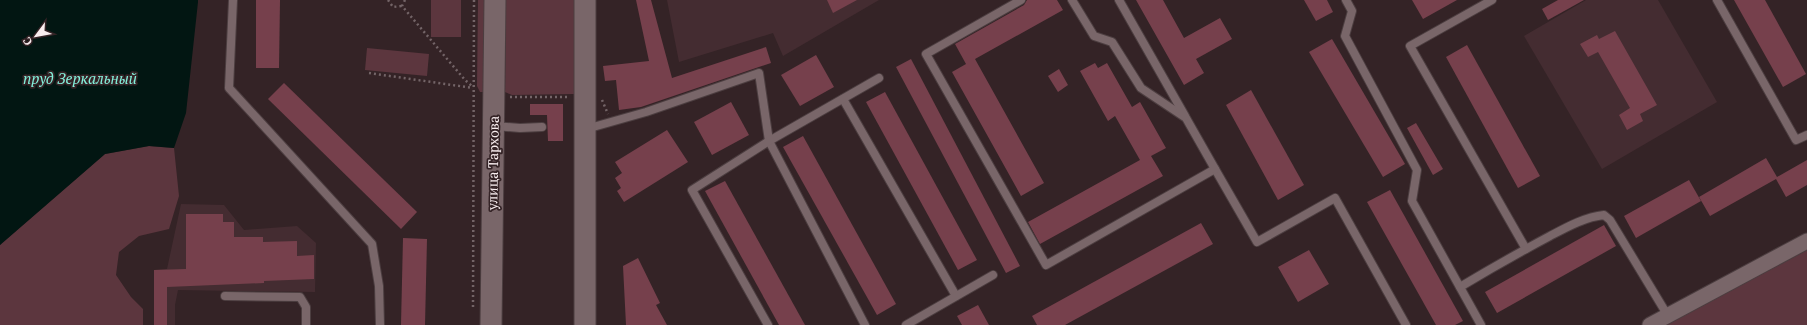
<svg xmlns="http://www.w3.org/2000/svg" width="1807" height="325" viewBox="0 0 1807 325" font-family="'PT Serif',serif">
  <rect width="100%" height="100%" fill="#342326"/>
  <g fill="#442c31">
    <path d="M667,0H879L783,56L773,33L679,62Z"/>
    <path d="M1586,0H1658L1717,102L1602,169L1524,36Z"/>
    <path d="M181,204L224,205L244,230L297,226L316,243L315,292L178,290L175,305V325H154V270L167,269Z"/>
  </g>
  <g fill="#5c363e">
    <rect x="431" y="0" width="30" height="37"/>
    <path d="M478,0H486L485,92H480L477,86Z"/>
    <path d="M506,0H575L574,94L512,95L505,92Z"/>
    <path d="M367,48L429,54L427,76L365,70Z"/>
    <path d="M149,146L174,148L179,196L169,229L139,236L119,252L116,275L131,297L143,309V325H0V245L105,154Z"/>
    <path d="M1807,250V325H1665Z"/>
  </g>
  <path fill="#021612" d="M0,0H198V2L186,113L174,148L149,146L105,154L0,245Z"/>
  <g fill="#76404c">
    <path d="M256,0H280L279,68H256Z"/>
    <path d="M636,0H651L672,78L766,47L771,63L641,107L619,110L616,80L605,81L603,66L649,61Z"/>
    <path d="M827,0H857L833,13Z"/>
    <path d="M1027,0H1057L1063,10L975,59L1044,183L1021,196L952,72L966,64L955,44L1024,5Z"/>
    <path d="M1136,0H1163L1184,38L1220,18L1232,39L1196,59L1204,73L1184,85Z"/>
    <path d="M1304,0H1327L1333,12L1316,21Z"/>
    <path d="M1412,0H1457L1423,19Z"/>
    <path d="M1558,0H1584L1548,20L1542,9Z"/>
    <path d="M1734,0H1765L1806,74L1783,87Z"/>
    <path d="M1615,31L1657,105L1640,114L1643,121L1627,130L1619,115L1630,108L1598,52L1588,57L1580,44L1597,35L1599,39Z"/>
    <path d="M1332,39L1405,164L1383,177L1309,52Z"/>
    <path d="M1467,45L1540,176L1518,188L1446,57Z"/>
    <path d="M816,55L834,87L800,106L781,75Z"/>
    <path d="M911,59L1020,266L1006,273L896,67Z"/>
    <path d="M1095,63L1098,68L1107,63L1132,107L1140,102L1166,148L1151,156L1163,176L1040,244L1028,222L1140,160L1115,116L1108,121L1080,71Z"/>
    <path d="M1059,69L1068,85L1058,92L1048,76Z"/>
    <path d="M284,83L417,212L401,229L268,99Z"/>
    <path d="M1251,90L1304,185L1278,200L1226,105Z"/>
    <path d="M885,92L977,260L958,270L866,102Z"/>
    <path d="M731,102L749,135L712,155L694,122Z"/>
    <path d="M530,104H563V141H548L547,115H530Z"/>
    <path d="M1416,123L1443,169L1433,175L1407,128Z"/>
    <path d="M667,130L688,162L624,202L617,191L621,188L615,178L622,173L615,162Z"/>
    <path d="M803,136L896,304L877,315L783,147Z"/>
    <path d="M1766,158L1777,177L1807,160V185L1786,197L1776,179L1710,216L1699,197Z"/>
    <path d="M1689,180L1701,201L1636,238L1624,216Z"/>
    <path d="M725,181L805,325H779L705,191Z"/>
    <path d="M1390,190L1463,321L1455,325H1436L1367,202Z"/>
    <path d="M186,214H223V222H234V237H263V242L297,241V256L314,255V279L264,281V283L167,287V325H154V270L186,269Z"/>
    <path d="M1201,223L1213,244L1065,325H1037L1032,316Z"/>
    <path d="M1604,225L1616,246L1497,313L1485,292Z"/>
    <path d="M403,238L427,239L425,325H401Z"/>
    <path d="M1309,250L1329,284L1298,302L1278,267Z"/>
    <path d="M638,258L660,303L656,305L667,325H626L623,266Z"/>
    <path d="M978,305L989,325H962L957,316Z"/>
  </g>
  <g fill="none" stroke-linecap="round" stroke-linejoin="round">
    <defs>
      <g id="service">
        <path d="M233,0L229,88L372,244L379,286L380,325"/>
        <path d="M1021,0L926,54L1046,265L1215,169L1257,242L1335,198L1406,325"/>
        <path d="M1072,0L1094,36L1112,42L1141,88L1186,118L1215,169"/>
        <path d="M1119,0L1185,116"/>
        <path d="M1346,0L1352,11L1345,36L1417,170L1412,201L1481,325"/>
        <path d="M1492,0L1410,46L1526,249"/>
        <path d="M1717,0L1796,140L1807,135"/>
        <path d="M843,99L956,296"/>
        <path d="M494,126L520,128L542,127"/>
        <path d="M586,129L646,112L759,73L769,141L865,325"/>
        <path d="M1460,287C1490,269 1520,252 1550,236C1567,227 1585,217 1604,215L1610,220L1668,316"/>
        <path d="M225,296L300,297L306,307V325"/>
        <path d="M768,325L692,190L769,141L879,78"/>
        <path d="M906,325L993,275"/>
      </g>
      <path id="minor" d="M1650,325L1807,241"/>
      <g id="secondary">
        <path d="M585,0V325"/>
        <path d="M491,325L495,0"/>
      </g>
    </defs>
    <use href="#service" stroke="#4c3e40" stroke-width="10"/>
    <use href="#minor" stroke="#4c3e40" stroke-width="17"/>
    <use href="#secondary" stroke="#4c3e40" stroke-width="23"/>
    <g stroke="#736467" stroke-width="2.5" stroke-dasharray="2 3" stroke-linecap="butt">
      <path d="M388,0L393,7L402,6"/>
      <path d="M405,0L402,6L465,80L473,87"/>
      <path d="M369,73L473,88"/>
      <path d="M510,97H569"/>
      <path d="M602,100L608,114"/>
      <path d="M473,307L474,0"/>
    </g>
    <use href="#service" stroke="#796669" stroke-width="8"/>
    <use href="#minor" stroke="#796669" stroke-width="15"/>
    <use href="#secondary" stroke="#796669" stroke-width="21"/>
  </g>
  <g text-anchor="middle" stroke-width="3.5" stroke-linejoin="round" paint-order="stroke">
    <g font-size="14" fill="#f8edef" stroke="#342326">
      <text transform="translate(493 163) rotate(-89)" y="5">улица Тархова</text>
    </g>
    <g font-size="15" font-style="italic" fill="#84f1dc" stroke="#342326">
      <text x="80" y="84">пруд Зеркальный</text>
    </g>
  </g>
  <g transform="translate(36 36) rotate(238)" stroke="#342326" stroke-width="3" paint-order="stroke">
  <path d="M0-3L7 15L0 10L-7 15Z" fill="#f8edef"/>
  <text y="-6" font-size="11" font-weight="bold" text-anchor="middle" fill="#f8edef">С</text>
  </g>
</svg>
